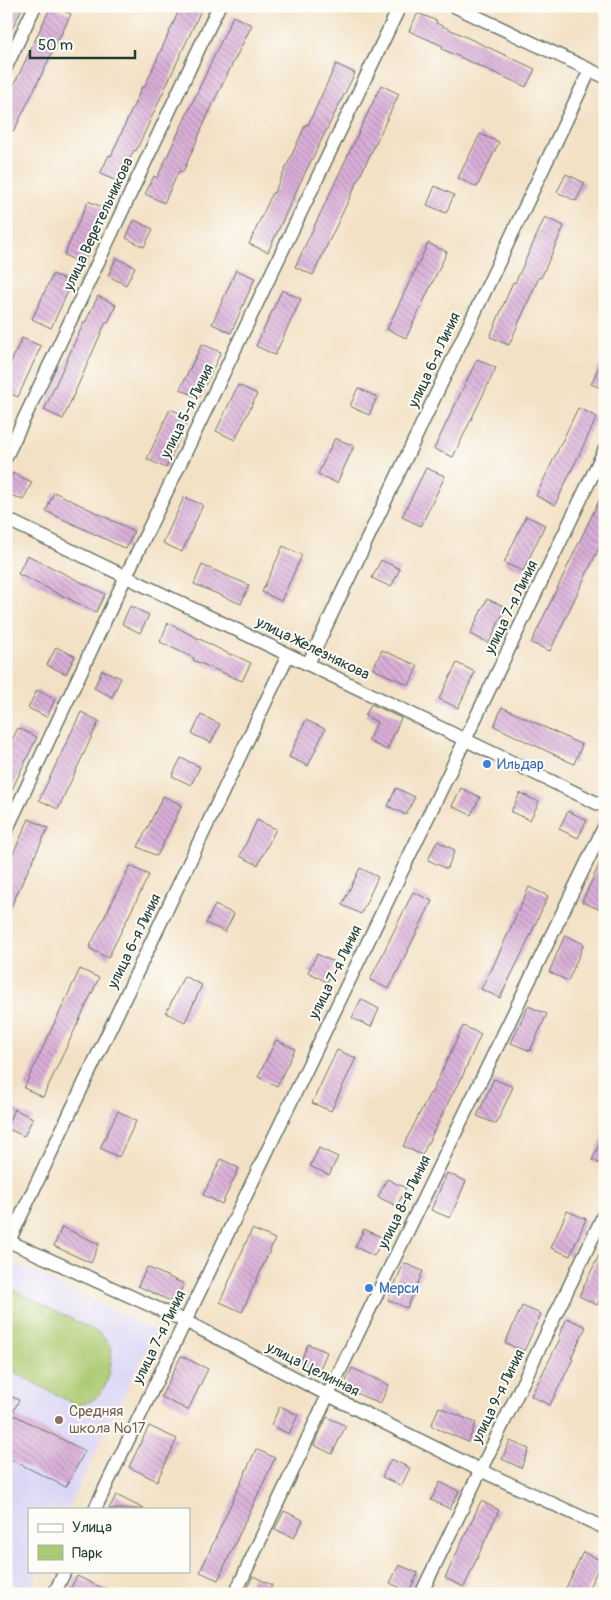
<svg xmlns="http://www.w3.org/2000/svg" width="611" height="1600" viewBox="0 0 611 1600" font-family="Pangolin,sans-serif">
  <defs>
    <pattern id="building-back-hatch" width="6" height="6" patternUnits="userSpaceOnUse" patternTransform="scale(1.25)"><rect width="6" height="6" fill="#daaed8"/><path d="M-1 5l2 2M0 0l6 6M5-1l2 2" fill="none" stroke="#b08fb0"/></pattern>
  </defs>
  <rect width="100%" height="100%" fill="#fdfcf7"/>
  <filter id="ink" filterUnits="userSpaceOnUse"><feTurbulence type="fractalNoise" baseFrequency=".02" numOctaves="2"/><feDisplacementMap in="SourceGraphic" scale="10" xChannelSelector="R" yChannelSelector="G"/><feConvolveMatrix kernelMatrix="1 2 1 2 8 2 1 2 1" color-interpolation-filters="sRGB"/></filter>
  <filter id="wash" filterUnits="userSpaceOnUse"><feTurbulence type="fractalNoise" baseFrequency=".0096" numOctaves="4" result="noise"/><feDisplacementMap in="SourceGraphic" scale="20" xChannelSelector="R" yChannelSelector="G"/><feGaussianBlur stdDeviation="1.12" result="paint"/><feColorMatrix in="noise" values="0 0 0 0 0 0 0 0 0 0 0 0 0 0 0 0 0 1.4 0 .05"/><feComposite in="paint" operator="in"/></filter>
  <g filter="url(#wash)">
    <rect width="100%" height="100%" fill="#f3e1c5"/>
    <path fill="#dcd6f6" d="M6,1259L155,1331L68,1509H29V1571H38L28,1592L6,1581Z"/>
    <path fill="#acca71" stroke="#668452" d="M6,1286L101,1334L112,1348C111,1367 110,1386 94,1399C90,1403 81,1404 76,1405L6,1368Z"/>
    <g id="blocks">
      <g fill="url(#building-back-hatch)">
        <path d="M6,6H23L6,42Z"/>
        <path d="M51,6L71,14L14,131L6,128V102Z"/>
        <path d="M181,6H203L136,151L134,150L119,182L100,174L109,155L111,156L142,87L144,88Z"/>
        <path d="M418,13L437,21L436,23L535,69L526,87L442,49L443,46L409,31Z"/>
        <path d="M233,16L252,25L214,101L183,172L179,171L164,203L145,194L154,176L157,178Z"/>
        <path d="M336,64L355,73L299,185L268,252L249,244L273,192L274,193L306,124L308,125Z"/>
        <path d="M381,85L399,94L313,275L295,267Z"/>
        <path d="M480,134L499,142L477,187L458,178Z"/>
        <path d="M566,174L585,183L576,201L557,192Z"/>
        <path d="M435,186L454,195L446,213L427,205Z"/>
        <path d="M88,201L107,209L83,264L64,255Z"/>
        <path d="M545,217L564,226L541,278L539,277L509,345L490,337L513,282L515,283Z"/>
        <path d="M134,220L153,229L144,247L126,238Z"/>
        <path d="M428,243L447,252L406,338L387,329Z"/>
        <path d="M116,258L135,267L126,285L108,276Z"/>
        <path d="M236,270L255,278L231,333L212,324Z"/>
        <path d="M53,274L72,283L51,328L32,319Z"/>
        <path d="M282,290L301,299L275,355L256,346Z"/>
        <path d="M98,296L116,305L108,323L106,322L63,419L44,410L84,322L85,323Z"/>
        <path d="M22,338L41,346L18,397L6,392V373Z"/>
        <path d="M202,344L221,352L199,398L180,389Z"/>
        <path d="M605,354V390L591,384Z"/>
        <path d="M477,359L496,368L453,457L434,449Z"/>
        <path d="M238,385L257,394L235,440L216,431Z"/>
        <path d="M358,388L377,397L369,415L350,406Z"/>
        <path d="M578,408L597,417L555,505L536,496Z"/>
        <path d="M170,409L189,417L166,468L147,459Z"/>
        <path d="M335,438L354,446L337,483L318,474Z"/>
        <path d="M426,468L445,476L421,526L402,517Z"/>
        <path d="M13,473L32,482L23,500L6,493V487Z"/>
        <path d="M605,488V535L550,651L531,643Z"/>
        <path d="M54,492L134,531L126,549L46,511Z"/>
        <path d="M184,497L203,505L182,552L163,543Z"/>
        <path d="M526,516L545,525L523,571L504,563Z"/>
        <path d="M283,546L302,555L281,601L262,592Z"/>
        <path d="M27,555L105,594L96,612L18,574Z"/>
        <path d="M381,560L400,569L391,587L372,578Z"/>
        <path d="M202,565L249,585L241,604L194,584Z"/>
        <path d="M487,599L506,607L489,643L470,634Z"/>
        <path d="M130,606L149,615L140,633L122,624Z"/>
        <path d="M168,623L231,655L232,654L251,663L242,681L193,660L194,658L160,642Z"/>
        <path d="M56,647L75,656L66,674L47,665Z"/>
        <path d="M382,650L418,666L409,685L373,669Z"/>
        <path d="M457,663L475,672L458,708L439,699Z"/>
        <path d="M102,670L121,678L112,697L94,688Z"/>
        <path d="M37,690L55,699L47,717L28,708Z"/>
        <path d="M371,704L401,718L387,750L368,741L377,722L365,716Z"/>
        <path d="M502,707L582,745L574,764L494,726Z"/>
        <path d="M81,712L99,721L58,809L39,800Z"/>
        <path d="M201,715L220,724L211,743L192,734Z"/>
        <path d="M306,720L325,729L308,766L289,757Z"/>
        <path d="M18,728L37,737L6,802V752Z"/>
        <path d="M181,758L200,767L191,785L172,776Z"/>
        <path d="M396,788L415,797L406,815L388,806Z"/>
        <path d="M461,788L480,797L471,815L452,806Z"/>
        <path d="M520,793L539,802L530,820L511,812Z"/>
        <path d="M163,796L182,805L157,856L138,847Z"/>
        <path d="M568,811L587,820L578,838L559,829Z"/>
        <path d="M29,819L48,828L6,917V869Z"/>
        <path d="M257,820L276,829L258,865L240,856Z"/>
        <path d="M437,841L455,850L447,869L428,860Z"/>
        <path d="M605,852V903L601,910L582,902Z"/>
        <path d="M130,866L149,875L108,958L89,948Z"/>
        <path d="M360,868L378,877L361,914L342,905Z"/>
        <path d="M529,887L548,896L525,947L500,998L481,989L490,971H491Z"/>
        <path d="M413,892L432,901L389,989L370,980Z"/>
        <path d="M215,905L234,914L225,932L206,923Z"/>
        <path d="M565,935L584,944L568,981L549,972Z"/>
        <path d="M317,954L336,963L327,982L308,972Z"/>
        <path d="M80,969L99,978L43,1097L24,1088Z"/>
        <path d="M184,976L202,985L185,1022L166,1013Z"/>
        <path d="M361,999L379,1009L371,1027L352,1018Z"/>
        <path d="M528,1006L547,1014L530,1051L511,1043Z"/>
        <path d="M463,1026L481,1034L458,1086L457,1085L422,1155L403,1146L430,1093L431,1094Z"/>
        <path d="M276,1040L295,1049L277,1086L258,1077Z"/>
        <path d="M337,1050L356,1058L331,1111L312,1103Z"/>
        <path d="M494,1079L513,1087L496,1124L477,1116Z"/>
        <path d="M14,1109L33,1118L24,1136L6,1128Z"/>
        <path d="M118,1111L136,1121L119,1157L100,1148Z"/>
        <path d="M605,1133V1166L592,1160Z"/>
        <path d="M319,1148L338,1157L329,1175L310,1166Z"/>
        <path d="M221,1159L239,1168L222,1204L203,1195Z"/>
        <path d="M447,1173L466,1181L450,1218L431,1210Z"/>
        <path d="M387,1179L406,1188L397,1206L378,1197Z"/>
        <path d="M567,1211L586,1219L570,1256L551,1248Z"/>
        <path d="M62,1227L99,1244L91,1263L54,1246Z"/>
        <path d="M252,1229L275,1239L242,1312L220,1302Z"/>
        <path d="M364,1229L383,1238L374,1256L355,1247Z"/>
        <path d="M605,1243V1289L597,1305L579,1296Z"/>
        <path d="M404,1263L423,1271L407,1308L388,1300Z"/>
        <path d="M147,1267L184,1284L175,1303L138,1286Z"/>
        <path d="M522,1306L541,1314L524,1351L505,1343Z"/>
        <path d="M567,1318L586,1327L571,1358L573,1359L550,1405L531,1396L561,1337L559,1336Z"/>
        <path d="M308,1344L327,1352L319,1371L300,1362Z"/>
        <path d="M181,1356L208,1369L188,1410L161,1397Z"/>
        <path d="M352,1368L389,1385L380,1404L343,1387Z"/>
        <path d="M6,1394L19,1400L12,1414L85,1451L66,1487L6,1457Z"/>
        <path d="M280,1406L298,1415L289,1434L271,1425Z"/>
        <path d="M439,1407L476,1423L468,1442L431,1426Z"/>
        <path d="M327,1417L346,1426L332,1454L314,1445Z"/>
        <path d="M149,1426L177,1439L157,1481L129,1467Z"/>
        <path d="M510,1441L529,1449L521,1468L502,1459Z"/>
        <path d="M256,1449L275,1458L218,1580L200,1572Z"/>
        <path d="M391,1459L410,1468L401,1486L382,1477Z"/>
        <path d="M440,1482L459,1491L450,1509L431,1500Z"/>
        <path d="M116,1495L144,1509H109Z"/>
        <path d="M481,1501L499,1510L464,1587L445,1578Z"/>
        <path d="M284,1511L303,1520L294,1538L275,1529Z"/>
        <path d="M583,1552L602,1561L593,1579L586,1594H563Z"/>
        <path d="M399,1565L418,1573L409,1592L390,1583Z"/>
        <path d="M77,1576L115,1594H68Z"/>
        <path d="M253,1576L272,1585L268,1594H245Z"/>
      </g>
    </g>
  </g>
  <g filter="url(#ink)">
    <use href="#blocks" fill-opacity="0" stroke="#697667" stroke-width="1"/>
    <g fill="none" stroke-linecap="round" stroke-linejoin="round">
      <defs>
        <g id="minor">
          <path d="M454,6L605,77"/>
          <path d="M6,67L35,6"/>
          <path d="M6,457L219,6"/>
          <path d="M6,519L605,807"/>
          <path d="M308,664L590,70"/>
          <path d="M6,831L126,576L400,6"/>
          <path d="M6,1240L185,1321L328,1395L480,1470L605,1528"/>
          <path d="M9,1241L288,655"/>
          <path d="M95,1509L605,449"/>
          <path d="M54,1594L65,1571"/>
          <path d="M235,1594L328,1395L605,825"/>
          <path d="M421,1594L605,1212"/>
          <path d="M603,1594L605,1590"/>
        </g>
      </defs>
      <use href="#minor" stroke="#697667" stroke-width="15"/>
      <use href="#minor" stroke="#fff" stroke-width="12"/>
    </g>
  </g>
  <g fill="#3f7fe0" stroke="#fdfcf7" stroke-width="2">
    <circle cx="487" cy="764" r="5"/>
    <circle cx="369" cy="1288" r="5"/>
  </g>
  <circle fill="#8d6e63" stroke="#fdfcf7" stroke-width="2" cx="59" cy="1420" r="5"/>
  <g text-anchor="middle" stroke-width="4" stroke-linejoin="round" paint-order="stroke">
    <g font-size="15" fill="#1f3d34" stroke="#fdfcf7">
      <text transform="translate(98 224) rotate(-65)" y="5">улица Веретельникова</text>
      <text transform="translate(434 360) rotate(-65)" y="5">улица 6-я Линия</text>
      <text transform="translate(187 411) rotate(-64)" y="5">улица 5-я Линия</text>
      <text transform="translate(511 607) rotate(-64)" y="5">улица 7-я Линия</text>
      <text transform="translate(313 648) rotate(26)" y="5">улица Железнякова</text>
      <text transform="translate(134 941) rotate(-64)" y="5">улица 6-я Линия</text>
      <text transform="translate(335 972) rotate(-64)" y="5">улица 7-я Линия</text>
      <text transform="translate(404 1202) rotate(-64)" y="5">улица 8-я Линия</text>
      <text transform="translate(159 1337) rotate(-64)" y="5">улица 7-я Линия</text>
      <text transform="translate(313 1369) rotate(27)" y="5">улица Целинная</text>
      <text transform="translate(498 1396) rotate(-64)" y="5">улица 9-я Линия</text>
    </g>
    <g font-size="15" fill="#366cbe" stroke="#fdfcf7" text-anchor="start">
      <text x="497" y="769">Ильдар</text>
      <text x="379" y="1293">Мерси</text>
    </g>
    <g font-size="15" fill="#785e54" stroke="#fdfcf7" text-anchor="start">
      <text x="69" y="1416">Средняя<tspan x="69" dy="17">школа №17</tspan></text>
    </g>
  </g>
  <rect width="611" height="1600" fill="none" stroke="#fdfcf7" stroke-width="25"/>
  <rect x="28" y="1508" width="162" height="65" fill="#fdfcf7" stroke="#a4b0a9"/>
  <rect x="38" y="1524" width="25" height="8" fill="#ffffff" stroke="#a4b0a9"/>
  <text x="72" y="1532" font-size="15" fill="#1f3d34">Улица</text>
  <rect x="38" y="1545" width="25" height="15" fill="#acca71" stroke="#a4b0a9"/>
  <text x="72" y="1558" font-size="15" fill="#1f3d34">Парк</text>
  <path d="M30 50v8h105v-8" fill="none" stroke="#1f3d34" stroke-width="2.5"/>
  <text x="38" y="50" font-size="15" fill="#1f3d34" stroke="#fdfcf7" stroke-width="4" paint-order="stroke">50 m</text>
</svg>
